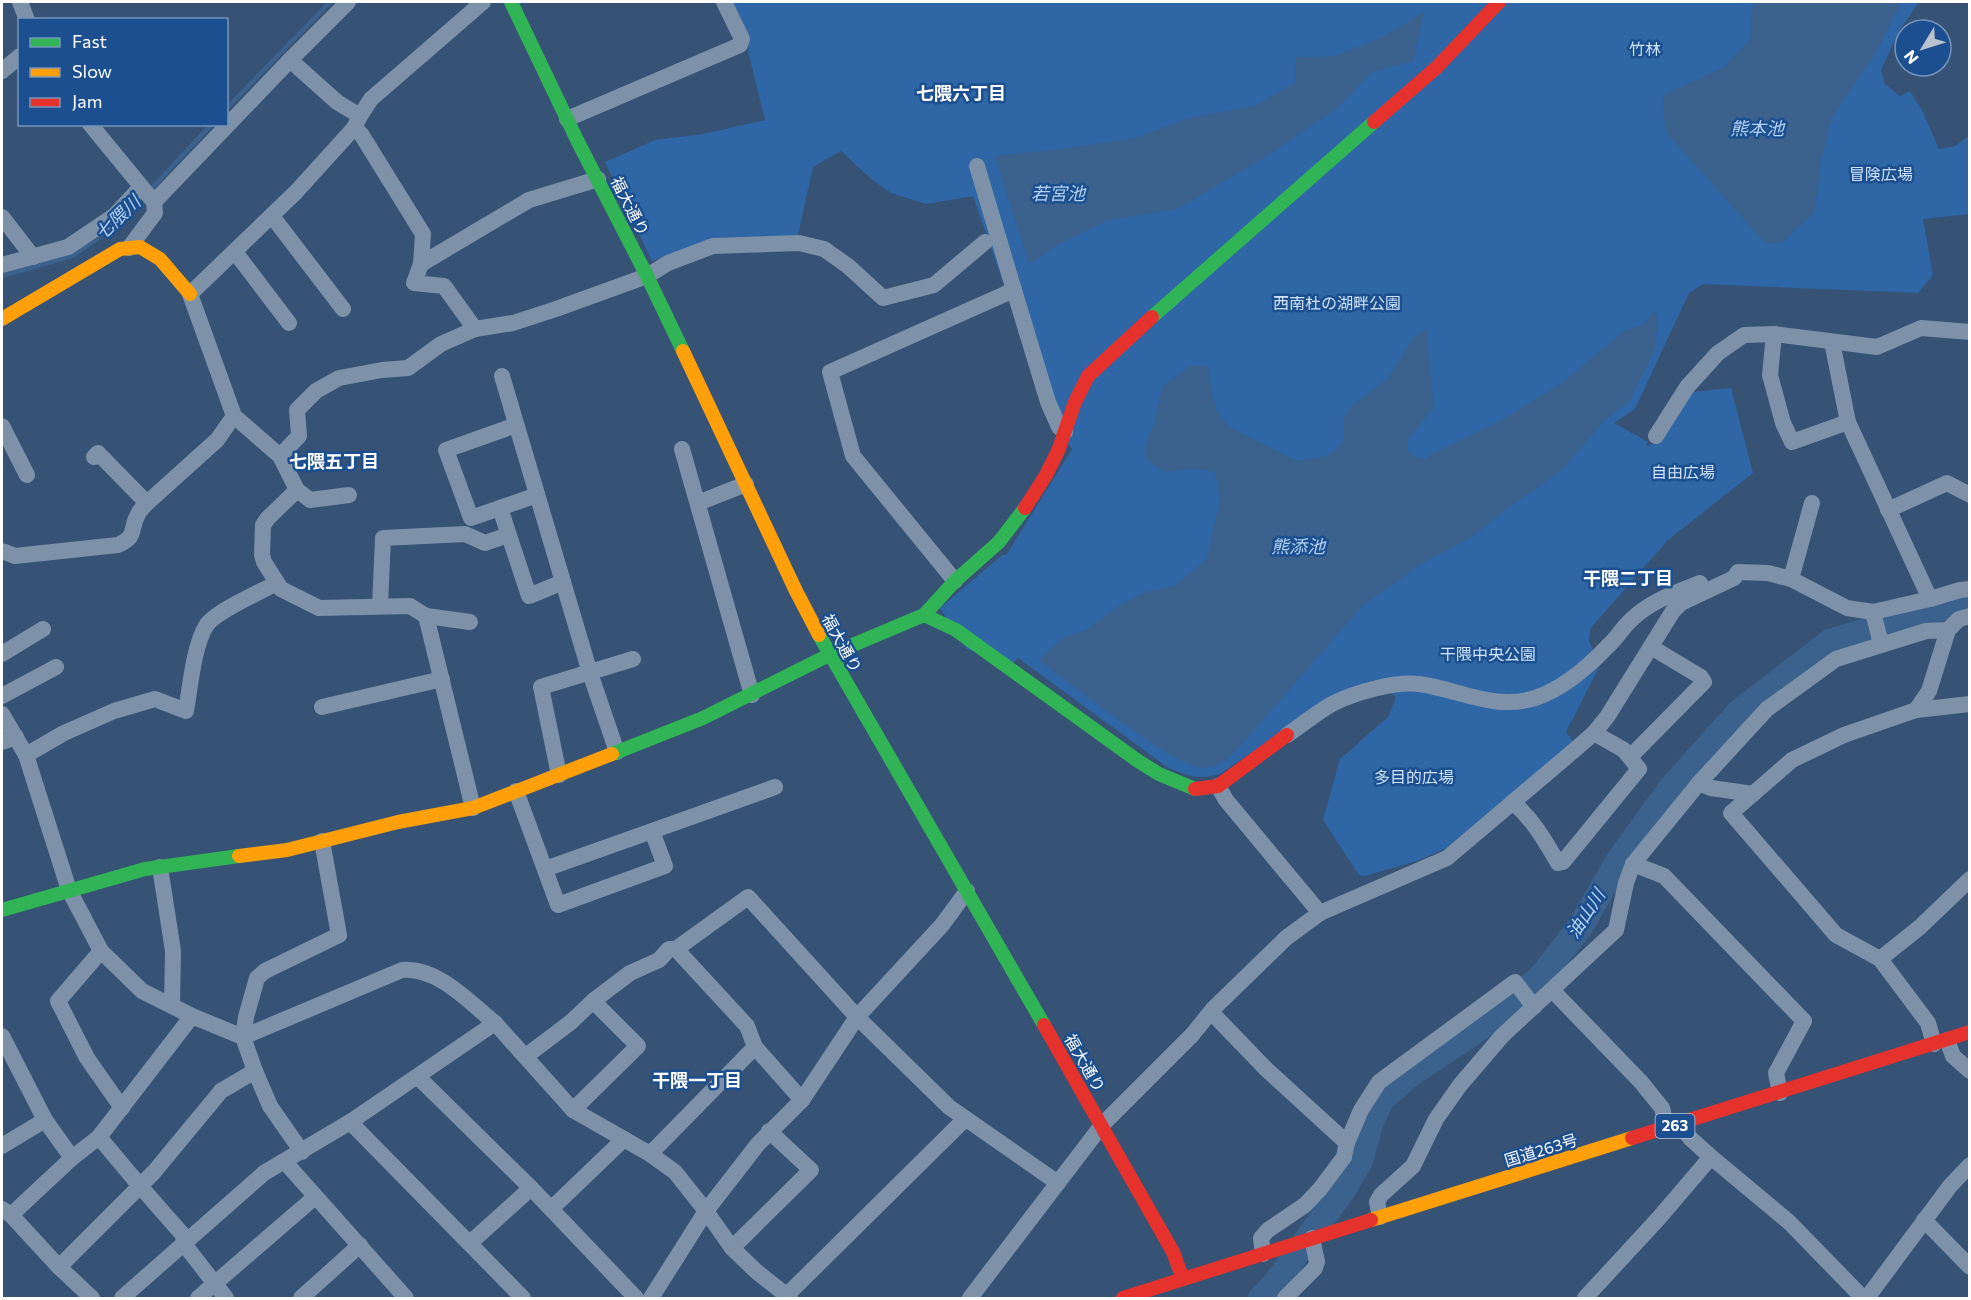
<svg xmlns="http://www.w3.org/2000/svg" width="1971" height="1300" viewBox="0 0 1971 1300" font-family="Commissioner,'Noto Sans JP',sans-serif">
  <rect width="100%" height="100%" fill="#365274"/>
  <path fill="#2f66a5" d="M731,2H1919L1899,31L1881,70L1885,84L1900,96L1910,91L1923,112L1939,149L1955,146L1969,136L1970,214L1923,219L1933,275L1918,293L1703,284L1689,293L1635,409L1614,423L1648,442L1646,446L1653,444L1691,392L1731,388L1753,473L1668,540L1590,629L1589,641L1600,665L1566,732L1574,742L1446,848L1417,861L1365,876L1359,875L1323,820L1340,759L1388,717L1396,697L1374,680L1323,703L1220,774C1197,780 1188,776 1167,767L1018,658L1014,662L966,649L940,608L1001,556L1007,554L1072,449L1050,417L973,196L926,204L891,193L871,179L841,151L813,167L797,239L725,237L652,261L605,162L655,140L703,134L765,120L748,51L749,43Z"/>
  <g fill="#3b618d">
    <path d="M1753,2H1901L1877,51L1832,117L1822,157L1814,213L1781,243L1766,244L1665,131L1663,95L1725,67L1750,39Z"/>
    <path d="M1424,12L1413,61L1372,72L1336,109L1262,159L1177,209L1108,220L1057,245L1029,264L995,156L1068,148L1135,138L1189,118L1254,106L1295,83L1296,57L1335,56L1385,36Z"/>
    <path d="M1656,310L1658,323L1654,351L1630,400L1603,422L1562,470L1505,510L1472,537L1421,564L1362,606L1244,742C1232,754 1221,768 1203,768C1177,769 1066,680 1039,660L1063,638L1086,630L1117,607L1145,592L1174,586L1207,559L1220,498L1215,473C1209,471 1202,469 1196,469C1169,468 1169,481 1146,458V444L1155,421L1162,387L1190,366H1208L1210,383L1216,409L1229,427L1297,461L1323,457L1334,452L1344,439V418L1353,405L1388,378L1414,337L1427,329L1429,364L1434,406L1407,441L1408,451L1416,457L1426,459L1430,455L1502,420L1562,383L1624,331L1642,325Z"/>
  </g>
  <g fill="none" stroke-linecap="round" stroke-linejoin="round">
    <g stroke="#3b618d" stroke-width="4.5">
      <path d="M226,109L330,2"/>
      <path d="M150,190L212,124"/>
      <path d="M2,276L72,256L96,240L109,229"/>
    </g>
    <path stroke="#3b618d" stroke-width="26" d="M1261,1298L1274,1285L1343,1190L1360,1161L1370,1124L1381,1100L1409,1075L1481,1027L1541,977L1580,927L1619,860L1672,787L1739,712L1830,642L1952,605L1970,604"/>
    <g stroke="#7d92a8" stroke-width="16">
      <path d="M20,2L27,20"/>
      <path d="M290,60L348,2"/>
      <path d="M2,71L20,56"/>
      <path d="M567,119L740,45L742,39L724,2"/>
      <path d="M90,124L154,202L155,213L129,248"/>
      <path d="M354,128L361,134L423,234L421,264L414,283L444,286L475,329"/>
      <path d="M977,166L1014,290"/>
      <path d="M154,202L290,60L337,102L360,116"/>
      <path d="M272,216L343,309"/>
      <path d="M2,217L33,257"/>
      <path d="M235,252L289,323"/>
      <path d="M421,264L529,200L598,179"/>
      <path d="M2,265L68,247L114,216L141,187"/>
      <path d="M1774,334L1770,375L1783,423L1792,442L1848,422"/>
      <path d="M502,376L590,673L617,752"/>
      <path d="M516,425L446,450L471,518L537,495"/>
      <path d="M2,426L27,475"/>
      <path d="M1656,436L1687,387L1718,353L1744,335L1774,334L1877,347L1921,328L1970,332"/>
      <path d="M682,449L752,695"/>
      <path d="M280,456L299,436L297,410L316,391L339,378L382,370L408,368L441,344L475,329L513,323L556,309L647,276L668,263L713,246L799,243L824,249L848,266L883,298L934,285L985,242"/>
      <path d="M94,457L98,453L147,503"/>
      <path d="M297,490L310,500L349,495"/>
      <path d="M698,503L746,484"/>
      <path d="M500,508L529,596L563,582"/>
      <path d="M1888,510L1947,483L1970,495"/>
      <path d="M2,551L15,556L118,545C138,536 129,530 138,514C140,510 144,506 147,503L217,440L234,416"/>
      <path d="M1791,579L1812,503"/>
      <path d="M955,581L853,456L830,372L1014,290L1048,402L1059,427L1065,432"/>
      <path d="M1930,599L1960,590L1970,589"/>
      <path d="M380,605L383,538L465,534L485,543L508,535"/>
      <path d="M1873,612L1881,644"/>
      <path d="M426,616L470,622"/>
      <path d="M1948,630L1959,619L1970,616"/>
      <path d="M2,654L43,629"/>
      <path d="M2,696L56,667"/>
      <path d="M322,707L442,679"/>
      <path d="M2,714L26,755L69,890L101,951L142,991L192,1016L243,1037L402,970C438,967 469,1002 495,1023L350,1122L264,1173L122,1298"/>
      <path d="M1287,735C1302,725 1316,713 1332,704C1353,693 1395,681 1419,684C1458,689 1494,711 1535,698C1563,689 1588,667 1608,646C1617,638 1623,627 1632,619C1651,601 1677,592 1700,583"/>
      <path d="M2,742L16,737"/>
      <path d="M26,755L64,733L114,711L155,699L186,711C190,688 194,645 206,626C214,612 260,592 277,583"/>
      <path d="M1630,757L1704,682L1701,677L1651,647"/>
      <path d="M559,775L541,687L633,659"/>
      <path d="M1699,783L1711,788L1753,794"/>
      <path d="M1218,786L1226,800L1320,913"/>
      <path d="M516,791L558,905L665,866L652,831L545,869"/>
      <path d="M1513,802C1534,821 1544,839 1558,863L1563,862L1639,769L1624,750L1594,733"/>
      <path d="M473,808L426,616L410,606L319,608L281,589L264,562L262,555L263,525L268,518L297,490L280,456L234,416L190,294L296,192L354,128L360,116L371,99L483,2"/>
      <path d="M652,831L775,787"/>
      <path d="M1633,864L1664,876L1804,1021L1776,1073L1780,1093"/>
      <path d="M160,867L173,951L172,1005"/>
      <path d="M676,949L747,1026L755,1047L802,1100"/>
      <path d="M101,951L58,1001L87,1058L122,1108"/>
      <path d="M1880,959L1836,935L1731,813L1792,760L1844,735L1916,710L1970,704"/>
      <path d="M1552,990L1641,1082L1662,1108L1667,1128"/>
      <path d="M1211,1012L1266,1069L1347,1143L1344,1157L1320,1189L1305,1205L1268,1230L1261,1238L1263,1254"/>
      <path d="M495,1023L573,1110L650,1154L675,1172L706,1211L758,1144L802,1100L857,1017L942,925L967,891"/>
      <path d="M2,1036L45,1120L72,1158"/>
      <path d="M1947,1040L1953,1056L1970,1071"/>
      <path d="M1934,1044L1928,1023L1880,959L1920,927L1970,879"/>
      <path d="M526,1056L571,1022L593,1001L630,973L659,960L669,949H676L748,897L857,1017L949,1107L1058,1183"/>
      <path d="M255,1071L270,1106L302,1152"/>
      <path d="M418,1077L531,1188L636,1298"/>
      <path d="M573,1110L638,1046L593,1001"/>
      <path d="M350,1122L523,1298"/>
      <path d="M1684,1123L1687,1134L1690,1138L1711,1157L1789,1222L1863,1298"/>
      <path d="M99,1137L192,1016"/>
      <path d="M1347,1143L1361,1110L1379,1082L1515,982L1534,1007"/>
      <path d="M2,1146L45,1120"/>
      <path d="M650,1154L755,1047"/>
      <path d="M285,1162L406,1298"/>
      <path d="M2,1209L11,1215L59,1267L92,1298"/>
      <path d="M551,1209L624,1139"/>
      <path d="M11,1215L72,1158L99,1137L140,1186L183,1235L184,1244L226,1298"/>
      <path d="M1380,1217L1377,1202L1381,1195L1413,1166L1436,1119L1460,1085L1502,1036L1616,930L1626,883L1633,864L1699,783L1767,709L1836,659L1926,631L1948,630L1929,691L1916,710"/>
      <path d="M1924,1220L1970,1267"/>
      <path d="M470,1243L531,1188"/>
      <path d="M732,1248L811,1170L769,1131"/>
      <path d="M59,1267L154,1172L221,1091L255,1071L243,1037L246,1017L257,978L265,971L339,935L322,841"/>
      <path d="M786,1296L965,1119"/>
      <path d="M198,1298L315,1197"/>
      <path d="M301,1298L360,1245"/>
      <path d="M651,1298L706,1211L732,1248L757,1272L790,1298"/>
      <path d="M970,1298L1102,1125L1192,1035L1213,1009L1286,938L1320,913L1447,858L1578,747L1594,733L1607,717L1673,611L1681,603L1734,578L1738,572L1768,573L1791,579L1847,608L1873,612L1930,599L1848,422L1832,342"/>
      <path d="M1285,1298L1315,1268L1317,1262L1312,1238"/>
      <path d="M1585,1298L1658,1219L1711,1157"/>
      <path d="M1867,1298L1950,1186L1970,1165"/>
    </g>
    <g stroke="#30b455" stroke-width="14">
      <path d="M511,2L578,142L647,276L683,351"/>
      <path d="M1152,317L1374,122"/>
      <path d="M924,615L956,630L1138,761L1159,774L1195,789"/>
      <path d="M819,635L1044,1025"/>
      <path d="M612,754L703,718L829,655L924,615L955,581L999,542L1025,508"/>
      <path d="M2,910L145,869L239,856"/>
    </g>
    <g stroke="#ff9f0a" stroke-width="14">
      <path d="M2,319L120,249L140,247L160,259L190,294"/>
      <path d="M683,351L796,591L819,635"/>
      <path d="M239,856L287,850L398,822L473,808L612,754"/>
      <path d="M1371,1220L1632,1138"/>
    </g>
    <g stroke="#e5322d" stroke-width="14">
      <path d="M1374,122L1436,68L1499,2"/>
      <path d="M1025,508L1046,475L1058,451L1075,402L1088,376L1152,317"/>
      <path d="M1195,789L1218,786L1287,735"/>
      <path d="M1044,1025L1173,1252L1183,1279"/>
      <path d="M1632,1138L1970,1032"/>
      <path d="M1123,1298L1371,1220"/>
    </g>
  </g>
  <g text-anchor="middle" stroke-width="5" stroke-linejoin="round" paint-order="stroke">
    <rect fill="#1b4f8f" stroke="#bbcadd" stroke-width="1.5" x="1655.5" y="1114" width="39" height="24" rx="4.5"/>
    <g font-size="15" font-weight="bold" fill="#fff">
      <text x="1675" y="1131">263</text>
    </g>
    <g font-size="16" fill="#cfe3fa" stroke="#1b4f8f">
      <text x="1645" y="55">竹林</text>
      <text x="1881" y="180">冒険広場</text>
      <text x="1337" y="309">西南杜の湖畔公園</text>
      <text x="1683" y="478">自由広場</text>
      <text x="1488" y="660">干隈中央公園</text>
      <text x="1414" y="783">多目的広場</text>
    </g>
    <g font-size="16" fill="#fff" stroke="#1b4f8f">
      <text transform="translate(630 206) rotate(63)" y="6">福大通り</text>
      <text transform="translate(842 643) rotate(61)" y="6">福大通り</text>
      <text transform="translate(1085 1063) rotate(60)" y="6">福大通り</text>
      <text transform="translate(1541 1150) rotate(-17)" y="6">国道263号</text>
    </g>
    <g font-size="18" font-weight="bold" fill="#fff" stroke="#1b4f8f">
      <text x="961" y="100">七隈六丁目</text>
      <text x="334" y="468">七隈五丁目</text>
      <text x="1628" y="585">干隈二丁目</text>
      <text x="697" y="1087">干隈一丁目</text>
    </g>
    <g font-size="18" font-style="italic" fill="#b5d3f5" stroke="#1b4f8f">
      <text x="1757" y="135">熊本池</text>
      <text x="1058" y="200">若宮池</text>
      <text transform="translate(118 218) rotate(-44)" y="6">七隈川</text>
      <text x="1298" y="553">熊添池</text>
      <text transform="translate(1586 914) rotate(-57)" y="6">油山川</text>
    </g>
  </g>
  <rect width="1971" height="1300" fill="none" stroke="#ffffff" stroke-width="6"/>
  <rect x="18" y="18" width="210" height="108" fill="#1b4f8f" stroke="#7695bc" stroke-width="1.5"/>
  <rect x="30" y="38" width="30" height="9" fill="#30b455" stroke="#7695bc" stroke-width="1.5"/>
  <text x="72" y="48" font-size="18" fill="#ffffff">Fast</text>
  <rect x="30" y="68" width="30" height="9" fill="#ff9f0a" stroke="#7695bc" stroke-width="1.5"/>
  <text x="72" y="78" font-size="18" fill="#ffffff">Slow</text>
  <rect x="30" y="98" width="30" height="9" fill="#e5322d" stroke="#7695bc" stroke-width="1.5"/>
  <text x="72" y="108" font-size="18" fill="#ffffff">Jam</text>
  <g transform="translate(1923 48) rotate(232)"><circle r="28" fill="#1b4f8f" stroke="#7695bc" stroke-width="1.5"/>
  <path d="M0-4.5L10 22L0 15L-10 22Z" fill="#b9c2ce"/>
  <text y="-9" font-size="16" font-weight="bold" text-anchor="middle" fill="#ffffff">N</text>
  </g>
</svg>
